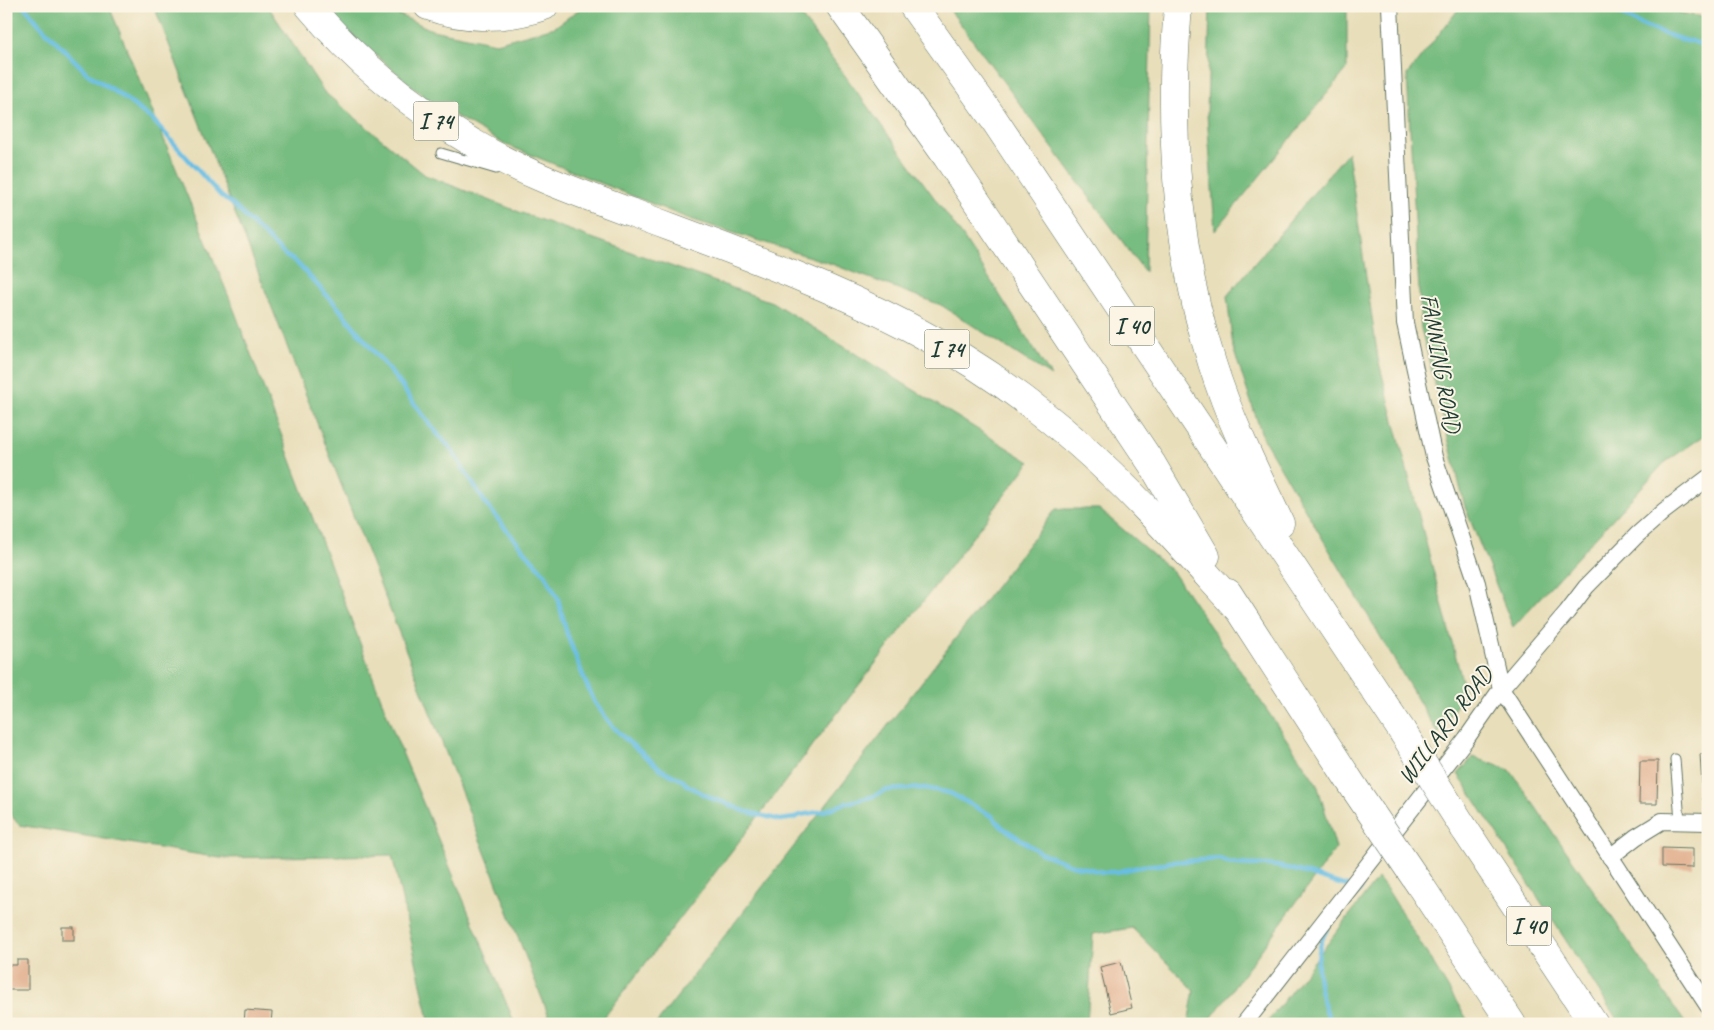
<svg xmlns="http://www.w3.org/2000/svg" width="1714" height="1030" viewBox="0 0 1714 1030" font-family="Caveat,sans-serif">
  <rect width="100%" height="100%" fill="#fcf5e5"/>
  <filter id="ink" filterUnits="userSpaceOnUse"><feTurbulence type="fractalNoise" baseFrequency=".02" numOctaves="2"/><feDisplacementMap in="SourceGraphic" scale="10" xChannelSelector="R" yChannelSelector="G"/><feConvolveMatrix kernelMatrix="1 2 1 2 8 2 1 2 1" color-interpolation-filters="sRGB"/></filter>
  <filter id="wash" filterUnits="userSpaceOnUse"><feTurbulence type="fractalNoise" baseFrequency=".0096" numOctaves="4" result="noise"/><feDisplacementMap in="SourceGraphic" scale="20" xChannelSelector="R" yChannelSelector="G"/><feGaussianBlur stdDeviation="1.12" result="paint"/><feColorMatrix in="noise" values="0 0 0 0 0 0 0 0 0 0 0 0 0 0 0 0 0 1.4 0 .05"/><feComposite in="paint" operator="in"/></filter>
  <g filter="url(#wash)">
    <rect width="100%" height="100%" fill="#e8deba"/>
    <g fill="#77bc80" stroke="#4b7c5a">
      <path d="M6,6H109L233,307L394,733L515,1024H430L392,855L220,858L19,825L6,809Z"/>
      <path d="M154,6H268L324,92L425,175L527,215L772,302L1030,462L599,1024H552Z"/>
      <path d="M326,6H380L432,30L496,43L555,27L584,6H794L963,237L1051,376L941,305L829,263L687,218L502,143L427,99L335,20Z"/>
      <path d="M947,6H1151L1145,272Z"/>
      <path d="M1210,6H1347V69L1215,231L1207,114Z"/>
      <path d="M1461,6H1670L1680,13L1708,18V433L1664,463L1513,627L1465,507L1421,328L1407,75Z"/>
      <path d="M1348,152L1378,359L1465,692L1438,734L1263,438L1233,348L1227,296Z"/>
      <path d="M1056,509H1099L1173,572L1317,784L1336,848L1207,1024H1188L1194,990L1132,928L1093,934L1087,1024H656Z"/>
      <path d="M1473,757L1510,770L1686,1024H1620L1458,774Z"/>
      <path d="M1378,878L1389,892L1470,1024H1266Z"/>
    </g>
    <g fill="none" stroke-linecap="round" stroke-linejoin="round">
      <g stroke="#67bee4" stroke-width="4.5">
        <path d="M24,6L39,24L88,74L119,94L154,121L221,196L231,203L286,256L296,262L337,306L402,386L409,397L440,437L449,446L486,504L514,539L545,574L558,599L567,634L585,681L595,703L610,723L625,739L662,770L682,780L687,785L713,799L723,802L744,811L780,820L795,818L800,815L824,811L846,803L871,797L887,790L925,788L950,793L992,816L1002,827L1041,853L1072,865L1103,872H1116L1143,866L1165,864L1169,862L1220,859C1237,868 1258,863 1277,866C1301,870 1324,880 1347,886"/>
        <path d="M1609,6C1633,24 1658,32 1687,41H1692L1708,47"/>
        <path d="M1349,901L1361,889"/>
        <path d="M1327,929C1311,957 1318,996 1332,1024"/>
      </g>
    </g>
    <g id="blocks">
      <g fill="#dfa986">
        <path d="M1708,753V800H1703L1700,754Z"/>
        <path d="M1640,761H1658L1657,804H1639Z"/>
        <path d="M1662,848L1693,849V868L1662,867Z"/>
        <rect x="62" y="927" width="12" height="13"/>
        <path d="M17,960H28V990H6V965H17Z"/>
        <path d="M1121,962L1132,1008L1111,1013L1100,967Z"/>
        <path d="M245,1010L272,1012L271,1024H244Z"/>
      </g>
    </g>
  </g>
  <g filter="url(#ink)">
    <use href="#blocks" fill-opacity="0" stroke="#657563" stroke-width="1"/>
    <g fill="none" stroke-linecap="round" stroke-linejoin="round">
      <defs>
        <g id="service">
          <path d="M441,153L496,169"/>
          <path d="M1675,759L1680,821"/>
        </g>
        <g id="minor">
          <path d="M1390,6L1405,323L1434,457L1477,583L1501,689L1708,1006"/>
          <path d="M1610,857L1636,837L1662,821L1708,822"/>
          <path d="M1244,1024L1466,739L1501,689L1567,612L1586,587L1637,535L1664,511L1708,478"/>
        </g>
        <g id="motorway">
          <path d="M309,6C355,61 411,107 473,143C522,173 579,193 633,213C726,248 820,281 909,327C970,359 1028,399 1080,445C1137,495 1186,552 1237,608"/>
          <path d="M428,6C465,20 506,19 544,6"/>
          <path d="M840,6L947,157L1152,464L1206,556"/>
          <path d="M913,6L993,118L1402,731"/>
          <path d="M1178,6C1176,33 1174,59 1174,86C1173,179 1184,274 1212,363C1229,418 1255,471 1280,523"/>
          <path d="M1228,593L1355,789"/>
          <path d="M1464,828L1594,1024"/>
          <path d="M1420,885L1512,1024"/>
        </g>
      </defs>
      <use href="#service" stroke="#657563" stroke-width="11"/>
      <use href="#minor" stroke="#657563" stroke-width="18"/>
      <use href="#motorway" stroke="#657563" stroke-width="29"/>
      <use href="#service" stroke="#fff" stroke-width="9"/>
      <use href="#minor" stroke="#fff" stroke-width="16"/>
      <use href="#motorway" stroke="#fff" stroke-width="28"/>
      <defs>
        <g id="motorway-bridge">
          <path d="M1402,731L1464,828"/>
          <path d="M1355,789L1420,885"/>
        </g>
      </defs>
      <use href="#motorway-bridge" stroke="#657563" stroke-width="29" stroke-linecap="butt"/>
      <use href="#motorway-bridge" stroke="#fff" stroke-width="28"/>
    </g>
  </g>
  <g text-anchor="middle" stroke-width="4" stroke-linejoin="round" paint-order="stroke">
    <g fill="#fcf5e5" stroke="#617469" stroke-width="1">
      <rect x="413.5" y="101.5" width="45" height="39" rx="4"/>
      <rect x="1109.5" y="306.5" width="45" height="39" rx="4"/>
      <rect x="924.5" y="329.5" width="45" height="39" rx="4"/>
      <rect x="1506.5" y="906.5" width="45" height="39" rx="4"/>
    </g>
    <g font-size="22" font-weight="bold" fill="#1f3d34">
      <text x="436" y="129">I 74</text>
      <text x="1132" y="334">I 40</text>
      <text x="947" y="357">I 74</text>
      <text x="1529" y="934">I 40</text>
    </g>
    <g font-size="24" fill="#1f3d34" stroke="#fcf5e5">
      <text transform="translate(1441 363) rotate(80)" y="8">FANNING ROAD</text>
      <text transform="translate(1445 725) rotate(-53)" y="8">WILLARD ROAD</text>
    </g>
  </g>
  <rect width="1714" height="1030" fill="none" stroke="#fcf5e5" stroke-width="25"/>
</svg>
